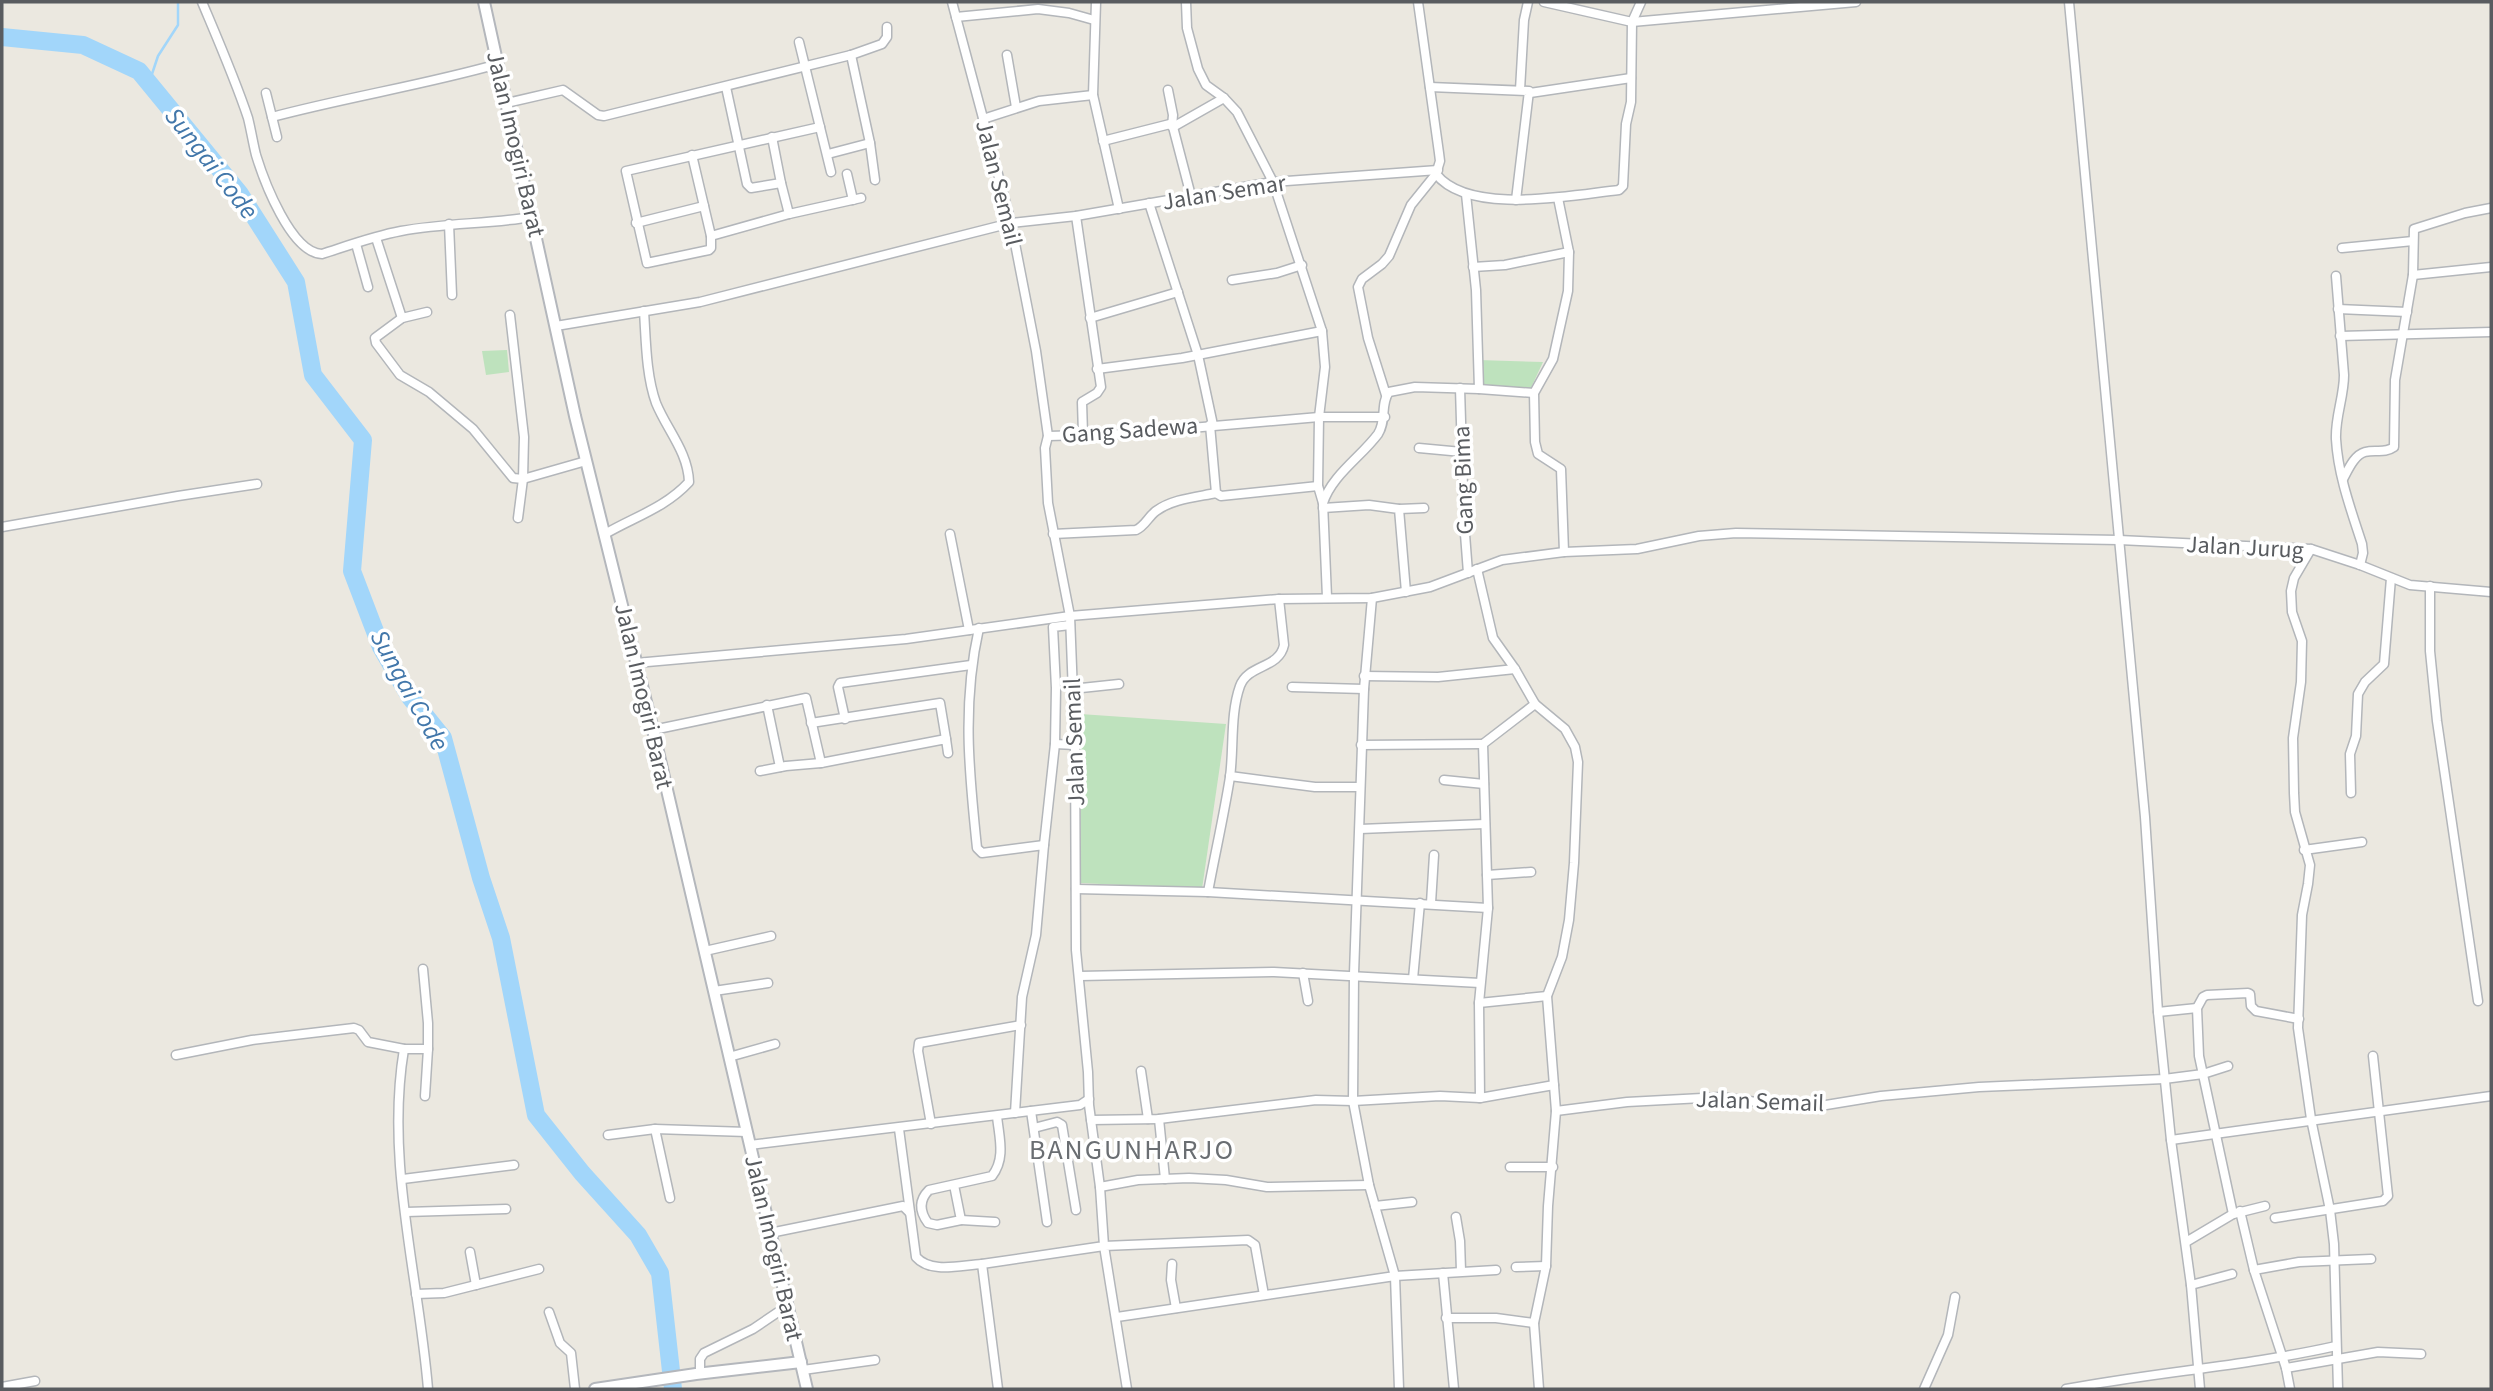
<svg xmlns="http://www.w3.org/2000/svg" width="2493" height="1391" viewBox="0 0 2493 1391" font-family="'Source Sans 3',sans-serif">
  <rect width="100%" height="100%" fill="#ebe8e0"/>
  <g fill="#bee2bd">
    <path d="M507,350L509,372L486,375L482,351Z"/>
    <path d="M1478,360L1543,362L1530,390L1481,386Z"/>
    <path d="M1080,714L1226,724L1202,889L1081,883Z"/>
  </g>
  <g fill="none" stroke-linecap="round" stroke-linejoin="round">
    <path stroke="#a2d6fa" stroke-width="2.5" d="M149,83L158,56L178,25V2"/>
    <path stroke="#a2d6fa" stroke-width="18" d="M2,37L83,45L139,71L240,194L296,282L313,375L363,440L352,571L381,647L410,697L443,738L481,878L501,938L536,1115L582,1173L638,1235L660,1273L673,1389"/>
    <defs>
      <g id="street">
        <path d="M202,2C218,40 235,79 248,118C251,130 253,143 256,155C264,181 291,253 322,254C347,246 374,236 401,231C445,223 489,224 532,217"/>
        <path d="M952,2L1011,223L1036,351L1048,436L1045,448L1048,503L1070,616L1075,745L1076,950L1088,1072L1089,1105L1100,1187L1104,1246L982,1264L998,1389"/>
        <path d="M1096,2L1093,95L1119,209"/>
        <path d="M1186,2L1187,28L1198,69L1206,85L1224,98L1237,112L1273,182L1322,331L1325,367L1319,417L1318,486L1323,503L1327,597"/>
        <path d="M1418,2L1439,153L1440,161L1436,174C1469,216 1572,195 1619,190L1623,186L1626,124L1631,102L1632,22L1641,2"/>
        <path d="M1544,2L1632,22L1856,2"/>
        <path d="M2069,2L2145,817L2158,1012L2171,1140L2191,1285L2200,1389"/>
        <path d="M956,17L1038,9L1069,13L1094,20"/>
        <path d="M799,42L831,172"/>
        <path d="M851,55L870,143L875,180"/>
        <path d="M1007,55L1016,107"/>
        <path d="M726,87L747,184L751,188L781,183L772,137"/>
        <path d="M1430,87L1529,91L1516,200"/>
        <path d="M1168,90L1173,115L1172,126"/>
        <path d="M1520,90L1524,20L1528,2"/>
        <path d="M266,93L277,137"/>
        <path d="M1530,93L1631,78"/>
        <path d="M507,103L563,90L598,115L604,116L851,55L882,44L887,37V27"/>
        <path d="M272,117C347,97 424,85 498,64"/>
        <path d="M983,119L1039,101L1093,95"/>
        <path d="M820,127L626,171L647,263L709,250L711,248V236L789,214L861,198"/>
        <path d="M1173,127L1224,98"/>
        <path d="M1103,141L1170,124L1173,127L1191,196"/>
        <path d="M828,154L870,143"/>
        <path d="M692,155L711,236"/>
        <path d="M847,174L853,200"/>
        <path d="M781,183L789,214"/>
        <path d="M1558,198L1569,252L1568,291L1553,359L1534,393L1535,442L1538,454L1561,469L1564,552"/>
        <path d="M1149,203L1198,355L1213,425"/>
        <path d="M1076,216L1101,387L1097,393L1082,402L1083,434"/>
        <path d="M636,223L704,206"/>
        <path d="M449,224L452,295"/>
        <path d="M376,238L402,318"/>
        <path d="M356,244L368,287"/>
        <path d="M2342,248L2413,241"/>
        <path d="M1473,267L1505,265L1569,252"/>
        <path d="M2413,275L2491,267"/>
        <path d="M2336,276L2344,375C2344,397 2335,417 2336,439C2338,475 2351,510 2362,544L2363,553L2360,565"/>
        <path d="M1232,280L1277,273L1302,265"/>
        <path d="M2338,309L2407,312"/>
        <path d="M427,312L402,318L375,338L376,343L400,375L429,392L473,429L513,478L523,479L586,461"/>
        <path d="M510,315L524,437L523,479L518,518"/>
        <path d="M1090,318L1178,292"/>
        <path d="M556,326L700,302L1011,223L1076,216L1273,182L1438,170"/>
        <path d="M2340,336L2491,332"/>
        <path d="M1097,369L1182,358L1322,331"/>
        <path d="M1460,388L1464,521L1468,573"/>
        <path d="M1479,389L1534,393"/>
        <path d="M1386,395L1368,338L1358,287L1362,279L1382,264L1389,256L1411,205L1436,174"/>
        <path d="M1210,425L1216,493L1221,496L1318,486"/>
        <path d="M1048,436L1121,434L1319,417H1385"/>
        <path d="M1419,448L1462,452"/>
        <path d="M2343,479C2348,470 2354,455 2365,452C2376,449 2384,454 2394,447L2395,380L2413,275L2414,229L2465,213L2491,208"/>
        <path d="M1323,503C1332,475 1361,457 1378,434C1387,420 1380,404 1389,392L1415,387L1479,389L1476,290L1466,194"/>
        <path d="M1323,508L1369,505L1399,509L1406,592"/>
        <path d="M1399,509L1424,508"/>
        <path d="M2,527L178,496L257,484"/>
        <path d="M605,534C634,517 665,508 689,482C688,452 667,430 656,403C646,375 646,341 644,311"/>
        <path d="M950,534L969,630"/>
        <path d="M1053,534L1136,530C1145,526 1148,517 1156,511C1172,499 1197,497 1216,493"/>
        <path d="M2311,549L2294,578L2291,591L2292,612L2302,641L2301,682L2293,738L2294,793L2295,812L2310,865L2308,884L2302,915L2298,1028L2311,1119L2330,1210L2334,1244L2338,1389"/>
        <path d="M1477,569L1493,638L1515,669L1535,704L1565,729L1575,747L1578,762L1574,863L1569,920L1562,957L1547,996L1556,1111L1548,1206L1546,1266L1534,1323L1539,1389"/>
        <path d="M2430,586V651L2437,721L2478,1001"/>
        <path d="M1372,598L1364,689L1354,974L1353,1101L1369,1185L1395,1276L1399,1389"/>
        <path d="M979,628C962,704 969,772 977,848L982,853L1044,845L1036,935L1022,997L1015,1113"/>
        <path d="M636,663L906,639L1070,616L1279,599L1372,598L1430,587L1502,560L1564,552L1637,549L1699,536L1736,533L2119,540L2311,549L2360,565L2410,585L2491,592"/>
        <path d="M1364,676L1438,677L1515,669"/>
        <path d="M1292,687L1364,689"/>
        <path d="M1072,689L1119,684"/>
        <path d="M767,705L780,767"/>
        <path d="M845,719L838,687L840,683L971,665"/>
        <path d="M811,723L940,703L946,739"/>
        <path d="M653,730L806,698L821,763"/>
        <path d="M1055,744L1075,745"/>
        <path d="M1361,745L1483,744"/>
        <path d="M760,771L786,766L821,763L946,739L948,753"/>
        <path d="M1230,776L1315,787H1360"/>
        <path d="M1444,780L1484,784"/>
        <path d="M2351,793L2350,754L2356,736L2358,694L2365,682L2384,664L2391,578"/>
        <path d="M1360,829L1485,824"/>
        <path d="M1044,845L1055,744L1056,688L1053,627L1070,625"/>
        <path d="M2304,850L2362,842"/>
        <path d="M1487,875L1531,872"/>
        <path d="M1076,889L1208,892L1488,908"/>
        <path d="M1208,892C1215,854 1224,815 1230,777C1234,748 1230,714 1240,686C1248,664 1279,669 1284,645L1279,599"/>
        <path d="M1431,903L1434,855"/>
        <path d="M705,951L771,936"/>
        <path d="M1303,973L1308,1001"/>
        <path d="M1080,976L1274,972L1480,983"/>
        <path d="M1413,979L1420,903"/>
        <path d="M714,991L768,983"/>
        <path d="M1479,1003L1547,996"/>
        <path d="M2158,1012L2197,1008"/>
        <path d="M404,1049C385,1162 419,1277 428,1389"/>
        <path d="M176,1055L252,1040L354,1028L359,1030L368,1042L404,1049H428V1023L423,969"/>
        <path d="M729,1057L775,1044"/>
        <path d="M1141,1071L1148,1119"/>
        <path d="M425,1096L428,1049"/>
        <path d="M1480,1098L1479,1003L1488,908L1483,744L1535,704"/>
        <path d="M1031,1111L1047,1222"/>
        <path d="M1556,1111L1627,1102L1721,1097L1792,1107L1826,1105L1881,1096L1979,1087L2164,1079L2203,1074L2228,1066"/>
        <path d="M1159,1119L1165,1179"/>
        <path d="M1091,1120L1159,1119L1316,1100L1353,1101L1440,1096L1480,1098L1554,1085"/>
        <path d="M931,1124L918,1051L919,1043L1021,1025"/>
        <path d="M1034,1128L1057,1122L1062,1125L1076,1210"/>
        <path d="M655,1129L670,1198"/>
        <path d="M899,1129L916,1257C931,1274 961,1265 982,1264"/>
        <path d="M608,1135L655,1129L747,1132"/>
        <path d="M2171,1140L2491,1096"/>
        <path d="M750,1145L1080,1105L1089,1099"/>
        <path d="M1510,1167H1553"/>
        <path d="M403,1179L514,1165"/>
        <path d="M954,1185L961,1220L937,1225L928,1223C919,1211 919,1200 929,1190L992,1176C1006,1158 999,1137 997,1116"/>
        <path d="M1100,1187L1138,1180L1189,1178L1226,1180L1267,1187L1369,1185"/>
        <path d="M1375,1206L1412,1202"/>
        <path d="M2240,1211L2254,1270L2286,1368L2290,1389"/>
        <path d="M406,1212L506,1209"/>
        <path d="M2233,1214L2199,1056L2197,1008L2203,997L2207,995L2248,993L2250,994L2251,1006L2256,1011L2299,1019"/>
        <path d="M1456,1217L1460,1241L1461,1271"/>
        <path d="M2275,1218L2383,1201L2388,1196L2373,1056"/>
        <path d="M961,1220L995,1222"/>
        <path d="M770,1233L903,1206L910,1213"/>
        <path d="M2186,1242L2233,1214L2265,1206"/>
        <path d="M470,1252L476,1285"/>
        <path d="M1172,1264L1171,1280L1176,1308"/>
        <path d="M1516,1267L1546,1266"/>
        <path d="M2254,1270L2299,1262L2371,1259"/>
        <path d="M1443,1273L1454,1389"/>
        <path d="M2191,1285L2232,1274"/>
        <path d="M416,1294L444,1293L539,1269"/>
        <path d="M549,1312L560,1343L571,1353L575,1389"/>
        <path d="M1117,1317L1395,1276L1496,1270"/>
        <path d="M1446,1318H1496L1534,1323"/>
        <path d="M2286,1368L2378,1352L2421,1354"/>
        <path d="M803,1370L875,1360"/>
        <path d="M700,1373V1359L704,1353L753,1329L787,1306"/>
        <path d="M2,1387L35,1381"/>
        <path d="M1127,1389L1104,1246L1248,1240L1255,1245L1264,1295"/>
        <path d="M1924,1389L1948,1335L1955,1297"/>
        <path d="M2066,1389C2156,1372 2247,1366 2336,1346"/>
      </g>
      <g id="secondary">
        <path d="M484,2L575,416L653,730L807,1389"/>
        <path d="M595,1389L696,1374L801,1362"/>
      </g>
    </defs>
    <use href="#street" stroke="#b3b6ba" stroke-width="11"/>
    <use href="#secondary" stroke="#b4b7bc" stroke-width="14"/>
    <use href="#street" stroke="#fff" stroke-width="8"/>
    <use href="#secondary" stroke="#fff" stroke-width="10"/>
  </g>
  <g text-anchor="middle" stroke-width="7" stroke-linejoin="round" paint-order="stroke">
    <g font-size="24" fill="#595c60" stroke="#fff">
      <text transform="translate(516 144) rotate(77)" y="8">Jalan Imogiri Barat</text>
      <text transform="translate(999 183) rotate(76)" y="8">Jalan Semail</text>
      <text transform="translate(1224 192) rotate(-9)" y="8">Jalan Semar</text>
      <text transform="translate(1130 430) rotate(-4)" y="8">Gang Sadewa</text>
      <text transform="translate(1463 480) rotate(-92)" y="8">Gang Bima</text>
      <text transform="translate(2245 547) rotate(3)" y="8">Jalan Jurug</text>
      <text transform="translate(644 696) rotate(77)" y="8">Jalan Imogiri Barat</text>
      <text transform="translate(1074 742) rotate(-92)" y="8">Jalan Semail</text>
      <text transform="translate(1760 1101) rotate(2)" y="8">Jalan Semail</text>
      <text transform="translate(774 1248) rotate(77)" y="8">Jalan Imogiri Barat</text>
    </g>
    <g font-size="26" font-style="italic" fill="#4277aa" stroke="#fff">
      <text transform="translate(212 163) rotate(52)" y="9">Sungai Code</text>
      <text transform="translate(410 690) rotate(61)" y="9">Sungai Code</text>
    </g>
    <g font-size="28" letter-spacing="2" fill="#6a6e72" stroke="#fff">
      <text x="1132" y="1159">BANGUNHARJO</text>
    </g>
  </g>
  <rect width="2493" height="1391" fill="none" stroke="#595c60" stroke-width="7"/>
</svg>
